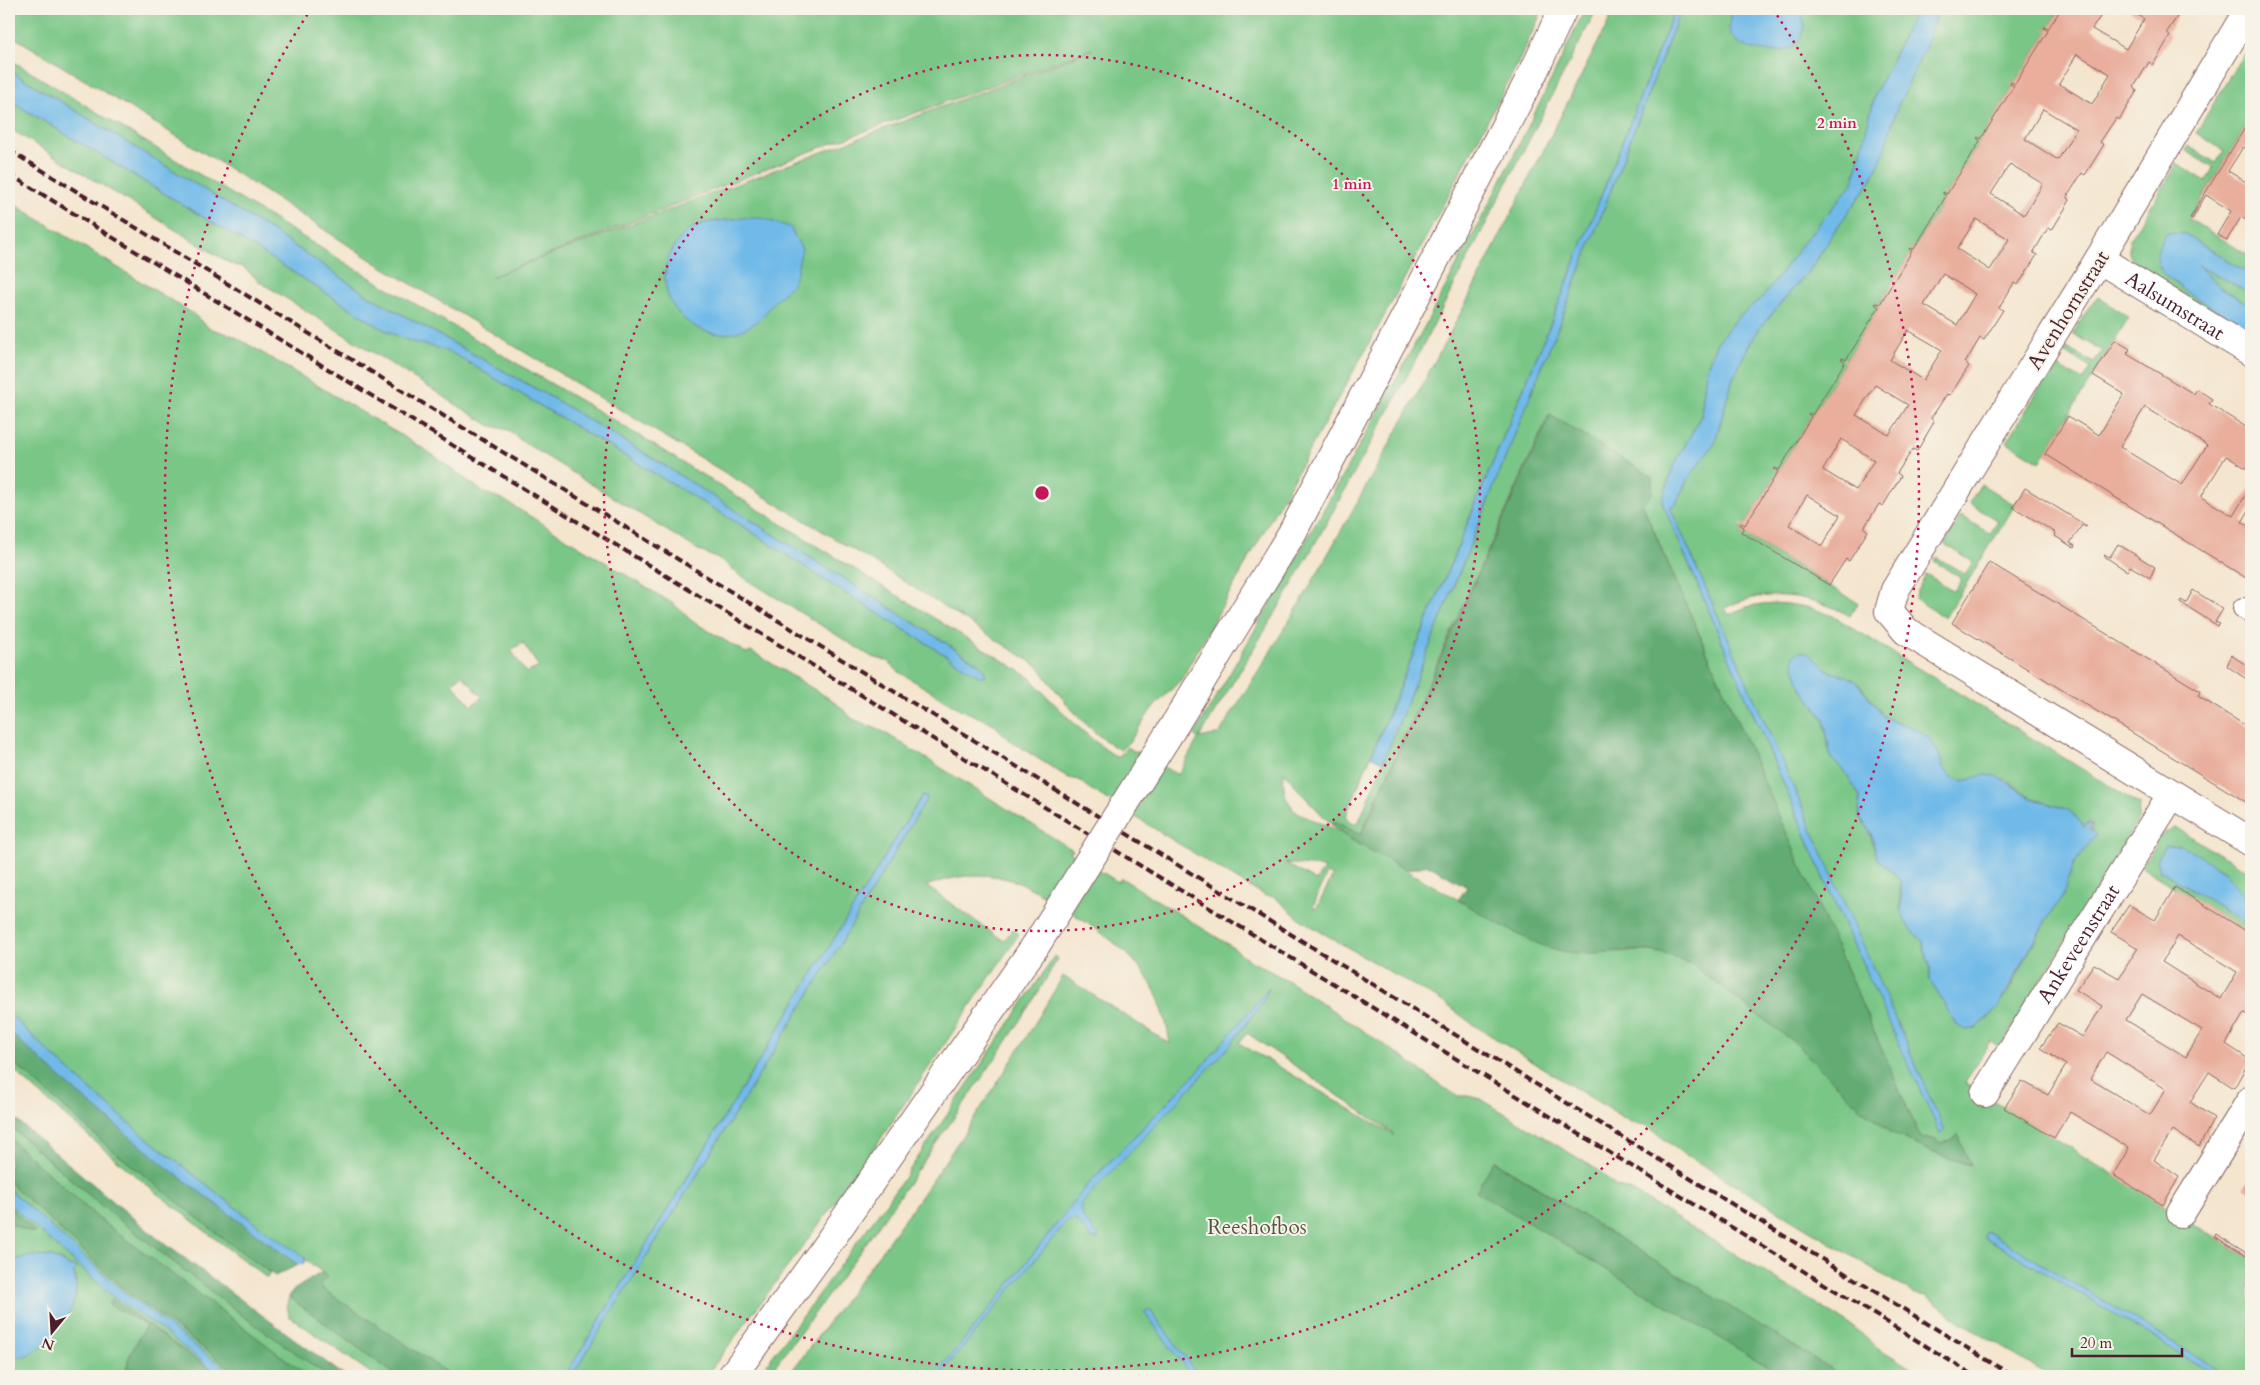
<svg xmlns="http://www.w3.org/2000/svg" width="2260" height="1385" viewBox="0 0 2260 1385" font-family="Cardo,serif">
  <rect width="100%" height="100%" fill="#f7f3e8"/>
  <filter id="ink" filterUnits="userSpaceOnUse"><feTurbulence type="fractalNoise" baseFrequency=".02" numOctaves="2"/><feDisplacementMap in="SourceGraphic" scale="10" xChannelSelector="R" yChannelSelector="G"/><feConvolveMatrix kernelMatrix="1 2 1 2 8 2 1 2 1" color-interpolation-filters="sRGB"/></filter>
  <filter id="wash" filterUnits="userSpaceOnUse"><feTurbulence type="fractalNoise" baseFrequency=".0096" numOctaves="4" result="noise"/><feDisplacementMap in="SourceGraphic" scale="20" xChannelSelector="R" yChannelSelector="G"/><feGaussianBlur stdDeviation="1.12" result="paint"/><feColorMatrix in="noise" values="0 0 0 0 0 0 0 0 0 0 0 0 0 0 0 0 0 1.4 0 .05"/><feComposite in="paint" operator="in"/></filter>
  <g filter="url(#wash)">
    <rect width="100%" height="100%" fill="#f4e5ce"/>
    <g fill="#79c686" stroke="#627258" fill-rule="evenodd">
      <path d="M9,9H1543L1518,63L1392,302L1181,680L1151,710L1130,741L1121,750C1091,736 1057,694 1039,667L872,561L376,263L219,162L9,34ZM1092,49V50L491,277L827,145Z"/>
      <path d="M1585,9H1597L1391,407L1287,594L1199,738L1219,734L1301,602L1406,415L1466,303L1615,9H1675L1552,320L1347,813L1346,817L1350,823H1358L1360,819L1560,322L1681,9H1733L1730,21L1789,48L1799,39L1803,14L1799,9H1916L1875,94L1857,169L1852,184L1803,243L1763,297L1734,321L1716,344L1706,370L1701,416L1673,467L1662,502L1847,931L1944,1131L1670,507L1676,504L1686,482L1708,452L1717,435L1733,378L1749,345L1759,329L1815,263L1831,236L1870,182L1876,171L1897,108L1933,24L1937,9H2061L2048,29L2045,27L2048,31L2015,84L2012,82L2010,84L2014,86L1981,139L1977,138L1980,141L1947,194L1943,193L1946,196L1914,249L1910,248L1912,251L1880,304L1876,303L1879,307L1846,360L1842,359L1845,362L1812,415L1809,413L1811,417L1779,470L1775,468L1778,472L1745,525L1741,524L1744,527L1741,532L1858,603L1850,616C1813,595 1765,587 1725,608L1729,615C1761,596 1801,603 1833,616L2139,804L2138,820L2134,827L2000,1048L1990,1042L1965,1083L2251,1259V1376H2229L1988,1232L1985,1237L2217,1376H2050L1953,1317L1927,1296L1915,1294L1893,1281L1678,1150L1646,1125L1632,1123C1580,1091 1528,1059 1477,1027C1458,1015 1443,999 1423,991L1321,932L1300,919L1274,897L1265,896L1239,881L1087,787L1079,780L1069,778L1037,758L1007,738L994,724L960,709L899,672L887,661L872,657L738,574L723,561L700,551L523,442L508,430L489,425L260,282L243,267L231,264L9,128V100L266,255L383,329L409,341L435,347L454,354L536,403L746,528L829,583L979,676V664L654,459L554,399L369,296L272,231L9,70V59L354,268L615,421L1028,676C1056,706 1084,736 1118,758L1127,747L1178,775L1198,739L1194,735C1332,498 1468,258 1585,9ZM1549,415L1652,494L1642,504L1920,1137L1936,1139L1940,1143L1952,1141L1958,1134L1969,1165L1931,1152L1891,1132L1858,1106L1795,1043L1691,964L1671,955L1650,951L1581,952L1521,935L1350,839C1331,824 1311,822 1292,809V806C1283,798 1283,783 1284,772L1302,794L1332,825L1334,822L1360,835ZM1825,668L1835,674L1853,679L1862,687L1884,717L1921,732L1934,744L1943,767L1951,777L1964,781L1977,778L2005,779L2031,798L2069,810L2084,826L2088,822L2093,825L2071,872L2062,898L2046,920L2007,994L1989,1017L1978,1027L1954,1021L1946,1003L1930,980V967L1922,940L1909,928L1900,907L1901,883L1898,877L1880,861L1876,855L1860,797L1845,771L1834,761L1830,754L1824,719L1801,688ZM1285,863L1319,867L1324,869L1316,881ZM1327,873L1333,876L1316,909L1313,907Z"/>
      <path d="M2251,47V118L2189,219L2251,257V275L2185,234L2166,233L2251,330V335L2139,267C2129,260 2127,251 2130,240L2177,164L2206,181L2213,168L2185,150L2188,146L2216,163L2224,151L2196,133L2239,61Z"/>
      <path d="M9,201L192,313L209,328L234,336L429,452L483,492L502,499L675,605L692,621L746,653L751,651L835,702L853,719L882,731L1073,850L1069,852L1118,882L1121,878L1231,946L1247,959L1287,980L1404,1058L1447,1090L1458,1096H1469L1481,1099L1601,1172L1615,1186L1632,1191L1854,1327L1875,1346L1925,1376H1840L1495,1161L1800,1376H788C886,1247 982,1116 1063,976L1170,1044C1160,975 1130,951 1075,915C1020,879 992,863 926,886L1004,941L1013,929L1019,934L861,1168L706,1376H572L838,948L927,798L922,796L565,1376H452L323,1289L320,1284L322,1272L262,1228L139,1132L55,1058L9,1013ZM523,643L539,667L526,673L511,650ZM462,675L482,697L472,706L452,683ZM1268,990L1262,1003L1234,1040L1087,1185L1200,1069ZM1247,1033L1390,1131L1394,1135L1239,1043Z"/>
      <path d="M2196,264L2251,293V306L2223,289Z"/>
      <path d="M2098,297L2129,317L2040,462L2007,442L2054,364L2083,381L2091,368L2062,351L2065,347L2094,363L2102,351L2073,334L2089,307Z"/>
      <path d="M1981,484L2015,505L1945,618L1916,599L1917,591L1926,574L1954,591L1962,579L1934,561L1936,557L1965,574L1973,562L1944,544L1961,516L1990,534L1998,521L1969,503Z"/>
      <path d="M2175,827L2251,873V906L2241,896L2222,870L2181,845L2160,870L2251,926V934L2141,867L2162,834Z"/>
      <path d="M1055,956L1058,958C1024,1020 982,1078 941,1136C885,1217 828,1298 767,1376H758L900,1184Z"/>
      <path d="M9,1058L106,1145L270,1273L267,1278C177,1211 91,1141 9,1066Z"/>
      <path d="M9,1125C109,1216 218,1297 328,1376H308L99,1219L9,1138Z"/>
      <path d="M9,1182L125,1290L241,1376H219L112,1299L109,1304L146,1325L129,1357L125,1376H9V1359L30,1355L77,1281C75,1277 74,1270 70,1267C54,1251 29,1257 9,1261V1223L32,1233L36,1232L9,1207Z"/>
      <path d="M289,1297L397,1376H375L289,1316L287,1305Z"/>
    </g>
    <g fill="#62ab73" stroke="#56654f">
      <path d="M1550,415L1652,477V494L1642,504L1920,1137L1936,1139L1940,1143L1952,1141L1958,1134L1970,1165L1931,1152L1891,1132L1858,1106L1795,1043L1691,964C1678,958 1665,953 1651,951C1621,948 1591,957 1562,951C1525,943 1491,918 1458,900L1467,887L1428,865L1407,870L1350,839L1332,825L1334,821L1361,835Z"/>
      <path d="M9,1031L76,1092L169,1169L298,1265L275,1276L225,1240L106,1145L9,1058Z"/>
      <path d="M9,1114L157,1238L345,1376H328L243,1316L105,1209L9,1125Z"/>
      <path d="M9,1138L99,1219L308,1376H241L125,1290L9,1182Z"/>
      <path d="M1494,1161L1831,1369L1840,1376H1783L1476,1191Z"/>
      <path d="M9,1207L36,1232L33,1233L9,1223Z"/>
      <path d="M322,1272L327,1277L320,1284L323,1289L452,1376H397L289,1297L292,1291Z"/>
      <path d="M112,1299L219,1376H125L129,1357L146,1325L109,1304Z"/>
    </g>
    <g fill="#70bae9" stroke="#5d6c8a">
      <path d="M1675,9H1681L1560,322L1383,762L1371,756L1552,320Z"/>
      <path d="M1733,9H1799C1810,24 1801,48 1782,51C1765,53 1732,49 1729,28C1729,21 1731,15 1733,9Z"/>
      <path d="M1916,9H1937L1926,46L1897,108L1882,158L1870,182L1831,236L1815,263L1759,329L1749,345L1733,378L1714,444L1686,482L1676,504L1670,507L1944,1129V1131L1940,1133L1847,931L1662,502L1673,467L1701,416L1706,370L1716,344L1734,321L1763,297L1803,243L1852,184L1857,169L1875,94Z"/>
      <path d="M9,70L272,231L369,296L554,399L654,459L979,664L985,670V676H979L829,583L746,528L536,403L454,354L435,347L409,341L383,329L266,255L9,100Z"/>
      <path d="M740,218H762L790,227L802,249C799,259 798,273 793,282C789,290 778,297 772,304C768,309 765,315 760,319C710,362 640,303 674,247C678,240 685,232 692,228C707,220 725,221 740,218Z"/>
      <path d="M2166,233L2185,234L2251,275V293L2198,266L2223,289L2251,306V330C2231,318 2167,285 2159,266C2154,254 2160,244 2166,233Z"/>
      <path d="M1800,651L1808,653L1830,672L1847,676L1857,682L1884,717L1914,728L1928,737L1938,752L1943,767L1951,777L1964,781L1983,775L1998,776L2031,798L2069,810L2085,827L2088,823L2092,825L2089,829L2096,835L2074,864L2062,898L2046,920L1999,1006L1978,1027L1967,1030L1957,1026L1930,980V967L1922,940L1909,928L1901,911V883L1898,877L1880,861L1876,855L1871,833L1859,816L1860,797L1845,771L1834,761L1830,754L1824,719L1801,688L1793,662L1794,655Z"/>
      <path d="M922,796L927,798L838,948L572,1376H565Z"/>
      <path d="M2181,845C2194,853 2209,860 2221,870C2233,880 2241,895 2251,906V926L2160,870L2157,860L2166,846Z"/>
      <path d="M1269,988L1262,1003L1228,1048L1083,1202C1075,1214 1091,1226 1098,1235V1239H1093L1076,1220L1067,1221L939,1376H934L1000,1296L1087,1185L1200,1069Z"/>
      <path d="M9,1013L55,1058L139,1132L262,1228L305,1257L304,1263L298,1265L169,1169L76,1092L9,1031Z"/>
      <path d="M9,1189L124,1292L235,1376H221L154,1324L116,1299L9,1204Z"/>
      <path d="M1986,1232L1992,1234L2229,1376H2217L1985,1237Z"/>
      <path d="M33,1256L52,1257L71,1267L73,1265L77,1268L73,1272C86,1301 56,1338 32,1353C25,1357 16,1357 9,1359V1261Z"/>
      <path d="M1149,1309L1199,1376H1192L1144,1312Z"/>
    </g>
    <g id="blocks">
      <g fill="#e9ae9c" fill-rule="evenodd">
        <path d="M2061,9H2105L2092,29L2126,49L2144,19L2128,9H2182L2167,32L2170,36L2153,65L2149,62L2134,87L2137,91L2119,120L2116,118L2100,142L2104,145L2103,146L2085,175L2082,173L2067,197L2070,200L2069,202L2052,230L2048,228L2033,253L2037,255L2018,285L2014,283L1999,308L2003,310L1984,340L1980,338L1965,363L1969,366L1950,395L1947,394L1931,418L1934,422L1917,451L1913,449L1897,473L1901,476L1883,506L1879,504L1864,528L1868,531L1849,561L1846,559L1829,585L1741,532L1744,527L1740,525L1741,523L1745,525L1778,472L1774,469L1775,468L1779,470L1811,417L1808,414L1809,413L1812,415L1845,362L1841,359L1843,358L1846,360L1879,307L1875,304L1876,303L1880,304L1912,251L1909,249L1910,248L1914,249L1946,196L1943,194V192L1947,194L1980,141L1977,138L1978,137L1981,139L2014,86L2010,84L2011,82L2015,84L2048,31L2044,28L2045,27L2048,29ZM2077,54L2110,74L2092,104L2059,84ZM2043,109L2076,129L2058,160L2025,139ZM2010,164L2043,184L2024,215L1991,194ZM1976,219L2009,239L1990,270L1957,249ZM1943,274L1975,294L1957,325L1924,305ZM1908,330L1942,350L1923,380L1890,360ZM1875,385L1908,405L1889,435L1856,415ZM1841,439L1874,460L1856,490L1823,470ZM1807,495L1840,515L1822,546L1789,525Z"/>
        <path d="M2251,118V152L2243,147L2228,171L2251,185V223L2241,217L2227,240L2217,235L2231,211L2206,195L2192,219L2190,218Z"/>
        <path d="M2115,340L2130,349L2127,354L2194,394L2197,389L2212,399L2209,404L2251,430V471L2226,456L2201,497L2233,516L2251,486V507L2242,522L2251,528V581L2045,454L2068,416L2099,435L2124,394L2093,375ZM2145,407L2207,445L2182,485L2120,447Z"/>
        <path d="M2025,488L2087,526L2086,527L2082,525L2070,543L2075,546L2074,548L2055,536L2056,533L2013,507Z"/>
        <path d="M2118,544L2155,567L2150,578L2130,566L2127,571L2104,556L2105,555L2110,557Z"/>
        <path d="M1989,562L2200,691L2198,696L2251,729V805L1952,623Z"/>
        <path d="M2193,590L2223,609L2215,622L2220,624L2218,626L2180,602L2181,600L2186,603Z"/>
        <path d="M2231,655L2251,668V682L2227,666Z"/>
        <path d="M2175,887L2251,934V1017L2244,1013L2226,1044L2250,1060L2234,1088L2209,1072L2190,1102L2214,1118L2199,1147L2173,1130L2154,1160L2179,1177L2163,1205L2113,1175L2129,1148L2100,1130L2070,1112L2054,1138L2004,1108L2022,1081L2048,1095L2066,1065L2040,1048L2058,1023L2083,1037L2102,1006L2076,990L2094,964L2119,978L2138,948L2111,932L2129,905L2155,920ZM2178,936L2237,972L2221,999L2162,962ZM2142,994L2202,1030L2186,1057L2126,1020ZM2106,1052L2166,1089L2150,1115L2090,1079Z"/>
        <path d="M2251,1176V1193L2244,1188Z"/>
        <path d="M2216,1234L2248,1254L2251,1249V1259L2214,1236Z"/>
      </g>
    </g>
  </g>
  <g filter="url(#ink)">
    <use href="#blocks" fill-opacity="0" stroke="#866464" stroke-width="1"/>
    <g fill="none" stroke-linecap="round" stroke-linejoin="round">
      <defs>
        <path id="service" d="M2243,608L2251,613"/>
        <g id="minor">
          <path d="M2249,9L2099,259L1895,590L1889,611L1906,631L2251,842"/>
          <path id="s1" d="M2099,259L2251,352"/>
          <path id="s2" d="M1985,1093L2172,794"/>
          <path d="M2181,1213L2251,1100"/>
        </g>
        <g id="secondary">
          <path d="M1175,724L1292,533L1535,69L1563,9"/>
          <path d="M732,1376L819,1256L1036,945"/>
        </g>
      </defs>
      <use href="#service" stroke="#866464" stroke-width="22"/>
      <use href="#minor" stroke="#866464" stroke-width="30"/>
      <use href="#secondary" stroke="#866464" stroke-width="30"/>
      <use href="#service" stroke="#fff" stroke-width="20"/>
      <use href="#minor" stroke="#fff" stroke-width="28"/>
      <use href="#secondary" stroke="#fff" stroke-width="28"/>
      <g stroke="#4a1f2b" stroke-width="4" stroke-dasharray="8 4" stroke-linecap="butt">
        <path d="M9,150L2013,1376"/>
        <path d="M9,174L1975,1376"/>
      </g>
      <defs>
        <path id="secondary-bridge" d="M1036,945L1175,724"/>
      </defs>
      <use href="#secondary-bridge" stroke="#866464" stroke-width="30" stroke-linecap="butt"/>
      <use href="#secondary-bridge" stroke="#fff" stroke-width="28"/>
    </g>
  </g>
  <g fill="none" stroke="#c2185b" stroke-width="2.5" stroke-dasharray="2.5 5">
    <circle cx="1042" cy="493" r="438"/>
    <path d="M1773 9A877 877 0 1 1 311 9"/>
  </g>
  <g text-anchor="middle" stroke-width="4" stroke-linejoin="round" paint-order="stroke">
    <g font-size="21" fill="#4a1f2b" stroke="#f7f3e8">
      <text dy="7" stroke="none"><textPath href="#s1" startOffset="89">Aalsumstraat</textPath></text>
      <text transform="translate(2068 310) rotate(-58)" y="7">Avenhornstraat</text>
      <text dy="7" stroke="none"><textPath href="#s2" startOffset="176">Ankeveenstraat</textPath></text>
    </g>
    <g font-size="21" fill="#585146" stroke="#f7f3e8">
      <text x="1257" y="1234">Reeshofbos</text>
    </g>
  </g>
  <circle cx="1042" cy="493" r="8" fill="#c2185b" stroke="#f7f3e8" stroke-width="2.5"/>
  <g font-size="15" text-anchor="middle" font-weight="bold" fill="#c2185b" stroke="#f7f3e8" stroke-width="4" stroke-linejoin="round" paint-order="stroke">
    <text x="1837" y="128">2 min</text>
    <text x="1352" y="189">1 min</text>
  </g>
  <rect width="2260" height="1385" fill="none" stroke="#f7f3e8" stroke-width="30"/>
  <g transform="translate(52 1332) rotate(198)" stroke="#f7f3e8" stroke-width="4" paint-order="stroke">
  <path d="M0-4L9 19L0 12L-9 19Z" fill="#4a1f2b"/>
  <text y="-8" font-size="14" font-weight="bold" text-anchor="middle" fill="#4a1f2b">N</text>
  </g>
  <path d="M2072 1348v8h110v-8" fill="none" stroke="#4a1f2b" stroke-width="2.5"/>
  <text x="2080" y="1348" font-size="15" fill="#4a1f2b" stroke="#f7f3e8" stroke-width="4" paint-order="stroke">20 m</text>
</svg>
